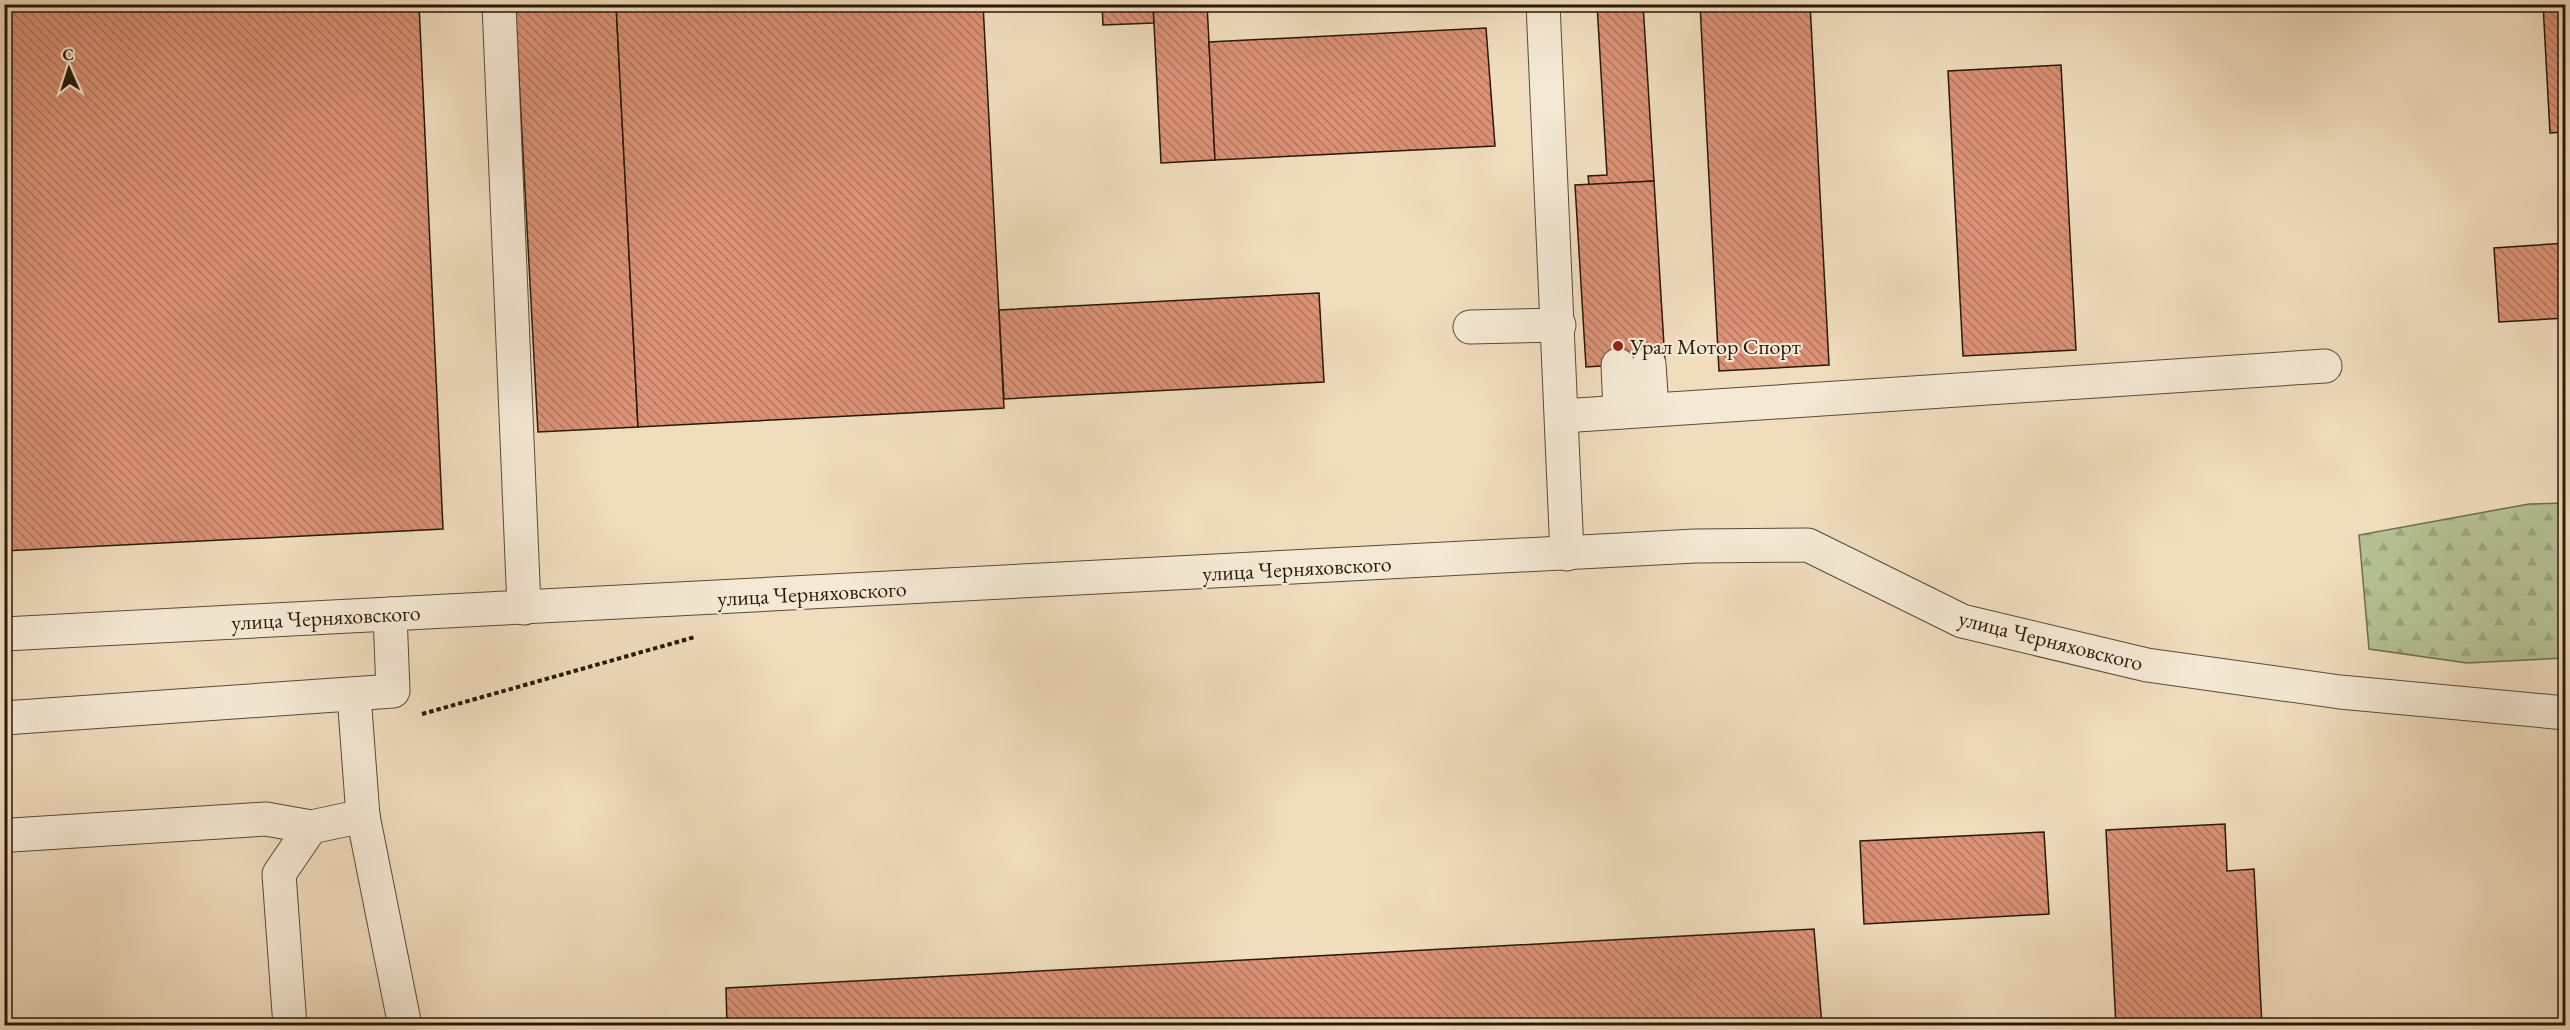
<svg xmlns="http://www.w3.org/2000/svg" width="2570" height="1030" viewBox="0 0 2570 1030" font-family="'EB Garamond',serif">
  <defs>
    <pattern id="forest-firs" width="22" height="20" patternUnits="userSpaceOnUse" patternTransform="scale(1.5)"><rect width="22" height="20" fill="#b5c295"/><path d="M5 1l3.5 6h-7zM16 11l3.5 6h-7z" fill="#9ca67f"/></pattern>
    <pattern id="building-back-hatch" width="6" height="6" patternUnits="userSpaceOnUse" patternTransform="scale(1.5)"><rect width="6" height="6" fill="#db9276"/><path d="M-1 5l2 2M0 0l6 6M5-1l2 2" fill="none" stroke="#b2765f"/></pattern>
  </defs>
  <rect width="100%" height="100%" fill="#f0ddbe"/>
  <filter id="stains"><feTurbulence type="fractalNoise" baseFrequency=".00333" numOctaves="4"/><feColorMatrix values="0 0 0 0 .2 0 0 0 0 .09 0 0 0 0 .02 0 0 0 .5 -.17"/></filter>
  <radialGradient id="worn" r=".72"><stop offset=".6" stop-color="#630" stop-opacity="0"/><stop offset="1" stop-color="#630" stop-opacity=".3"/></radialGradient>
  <path fill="url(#forest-firs)" stroke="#6f6d4e" stroke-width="1.5" d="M2565,503V658L2467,663L2369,649L2359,535L2529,504Z"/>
  <g fill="url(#building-back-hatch)" stroke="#291807" stroke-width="1.5">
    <path d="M4,4H419L443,529L4,551Z"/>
    <path d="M515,4H616L638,427L538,432Z"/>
    <path d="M616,4H983L1004,408L638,427Z"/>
    <path d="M1102,4H1153L1154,23L1103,25Z"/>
    <path d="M1153,4H1207L1215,160L1161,163Z"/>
    <path d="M1597,4H1643L1654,181L1589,185L1588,176L1607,175Z"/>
    <path d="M1700,4H1810L1829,365L1719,371Z"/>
    <path d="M2543,4H2566V132L2550,133Z"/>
    <path d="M1486,28L1495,146L1215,160L1209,42Z"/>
    <path d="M2061,65L2076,350L1963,356L1948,71Z"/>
    <path d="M1654,181L1665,362L1586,367L1575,185Z"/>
    <path d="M2566,243V318L2499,322L2494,248Z"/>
    <path d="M1319,293L1324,382L1004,399L999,310Z"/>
    <path d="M2225,824L2227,871L2254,869L2262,1026H2116L2106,830Z"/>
    <path d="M2044,832L2049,914L1864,924L1860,841Z"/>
    <path d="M1814,929L1822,1026H727L726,988Z"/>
  </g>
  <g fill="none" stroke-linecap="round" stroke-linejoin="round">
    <defs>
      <g id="minor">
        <path d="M499,4L524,608"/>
        <path d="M1543,4L1567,554"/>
        <path d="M1470,327L1559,325"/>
        <path d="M1649,364L1652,409"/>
        <path d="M1618,365L1620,412"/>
        <path d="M1562,416L2325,366"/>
        <path d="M4,634L1695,546L1808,545L1962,621L2147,665L2340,692L2566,713"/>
        <path d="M4,718L393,691L390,614"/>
        <path d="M363,816L405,1026"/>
        <path d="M12,835L266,819L311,827"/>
        <path d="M290,1026L279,874L311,827L363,816L354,695"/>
      </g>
    </defs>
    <use href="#minor" stroke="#5b4935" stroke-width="35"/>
    <path stroke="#291807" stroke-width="4" stroke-dasharray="4.5 3" stroke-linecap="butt" d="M422,714L695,637"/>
    <use href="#minor" stroke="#f5e9d5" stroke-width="33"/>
  </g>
  <circle fill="#8f2418" stroke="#f5e9d5" stroke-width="2" cx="1618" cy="346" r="6"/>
  <g text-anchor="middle" stroke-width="4.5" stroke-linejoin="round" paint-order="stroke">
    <g font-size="22" fill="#291807" stroke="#f5e9d5" text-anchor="start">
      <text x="1630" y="354">Урал Мотор Спорт</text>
    </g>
    <g font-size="22" fill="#291807" stroke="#f5e9d5">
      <text transform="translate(1297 568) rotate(-3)" y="8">улица Черняховского</text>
      <text transform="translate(812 593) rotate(-3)" y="8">улица Черняховского</text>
      <text transform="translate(326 617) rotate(-3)" y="8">улица Черняховского</text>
      <text transform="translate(2051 640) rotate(14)" y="8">улица Черняховского</text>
    </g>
  </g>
  <rect width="2570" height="1030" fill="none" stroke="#f0ddbe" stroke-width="24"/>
  <rect x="6" y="6" width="2558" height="1018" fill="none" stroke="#291807" stroke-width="3"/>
  <rect x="12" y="12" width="2546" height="1006" fill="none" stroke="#291807" stroke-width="1.5"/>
  <g transform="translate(69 69) rotate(357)" stroke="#f5e9d5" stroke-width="4.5" paint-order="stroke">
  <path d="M0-4.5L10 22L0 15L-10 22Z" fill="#291807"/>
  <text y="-9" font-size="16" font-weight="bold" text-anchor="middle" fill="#291807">С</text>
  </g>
  <rect width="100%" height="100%" filter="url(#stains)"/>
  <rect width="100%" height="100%" fill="url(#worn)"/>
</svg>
